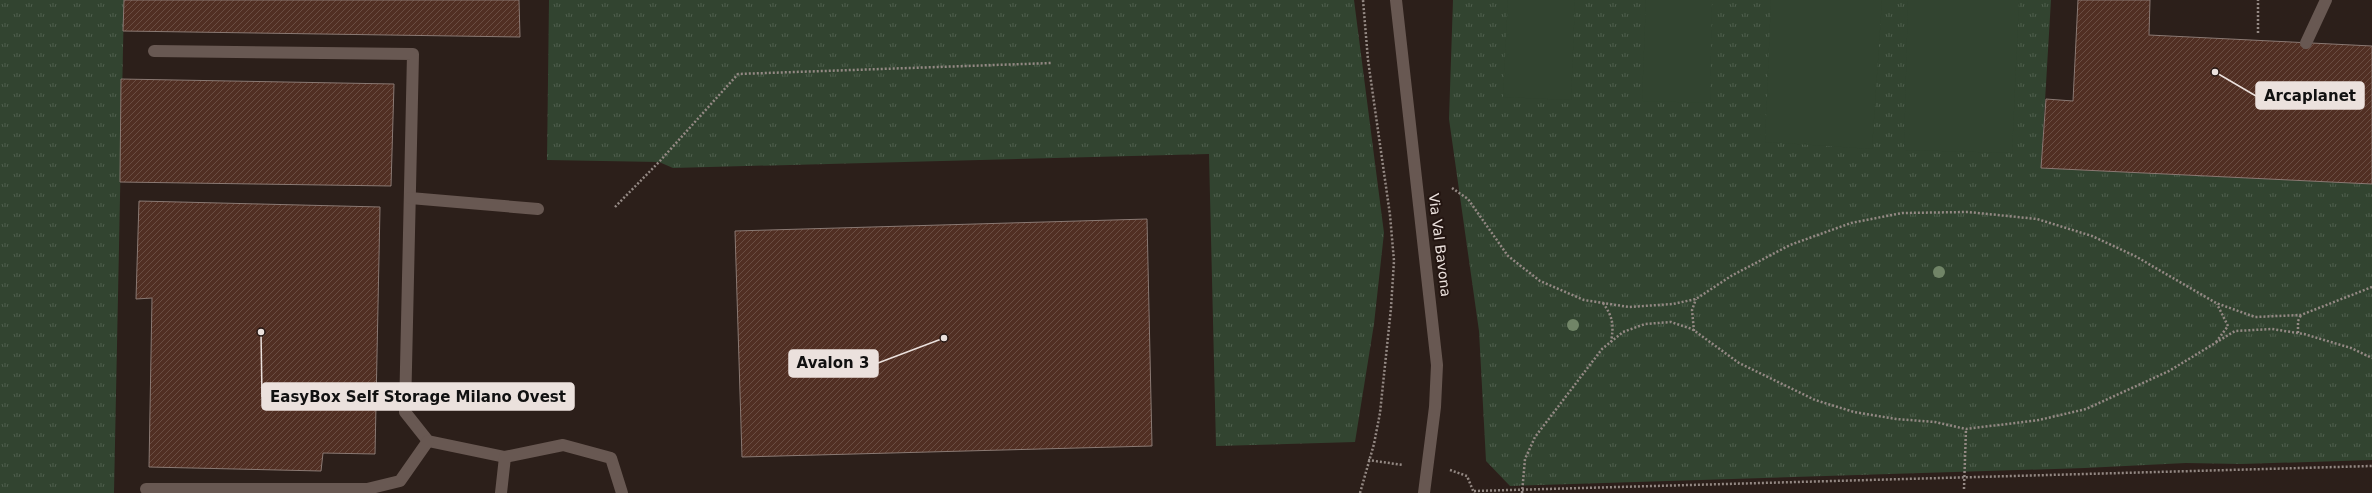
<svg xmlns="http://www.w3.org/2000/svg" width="2372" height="493" viewBox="0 0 2372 493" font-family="'DejaVu Sans',sans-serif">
  <defs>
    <pattern id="grass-tufts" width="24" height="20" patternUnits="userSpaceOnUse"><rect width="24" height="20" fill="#324430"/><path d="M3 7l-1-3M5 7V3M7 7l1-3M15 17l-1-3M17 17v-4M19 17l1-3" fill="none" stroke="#505f4e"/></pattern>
    <pattern id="building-hatch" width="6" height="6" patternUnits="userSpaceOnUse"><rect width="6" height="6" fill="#512f23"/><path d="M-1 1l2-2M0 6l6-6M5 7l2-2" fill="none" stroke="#6a4d42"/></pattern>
  </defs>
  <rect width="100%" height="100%" fill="#2c1f1a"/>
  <g fill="url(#grass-tufts)">
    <path d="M0,0H124L114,493H0Z"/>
    <path d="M549,0H1354L1384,233L1374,324L1355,442L1216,446L1209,154L673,168L659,162L547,160Z"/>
    <path d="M1453,0H2051L2041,168L2372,184V460L2241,464L2186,463L2085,468L1510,486L1486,461L1479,331L1449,119Z"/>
  </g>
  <g fill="#324430">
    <path d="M1508,0H1575L1571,100L1503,97Z"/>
    <path d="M1646,0H1712L1710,103L1642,101Z"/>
    <path d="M1771,0H1882L1872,149L1765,142Z"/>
    <path d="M1908,0H2019L2012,153L1904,150Z"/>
  </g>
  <g fill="url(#building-hatch)" stroke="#8a7973">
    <path d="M124,0H519L520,37L123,31Z"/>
    <path d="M2078,0H2150L2149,35L2372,46V184L2041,168L2046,99L2073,101Z"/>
    <path d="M121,79L394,84L391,186L120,182Z"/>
    <path d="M139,201L380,207L375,454L323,453L321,471L149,467L152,298L136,299Z"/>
    <path d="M1147,219L1152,446L742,457L735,231Z"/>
  </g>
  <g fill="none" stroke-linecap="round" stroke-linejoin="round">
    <g stroke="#948984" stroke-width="2.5" stroke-dasharray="2 2" stroke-linecap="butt">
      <path d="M2258,33V0"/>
      <path d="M1452,188L1468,199L1508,256L1540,281L1584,300L1629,307L1673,304L1696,299L1731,276L1790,245L1851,223L1902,213L1968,212L2037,219L2092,236L2135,256L2216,303L2255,317L2301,315L2372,287"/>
      <path d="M615,207L659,162L738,74L1052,63"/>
      <path d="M1603,303C1613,317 1614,325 1611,342"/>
      <path d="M1694,331L1692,310L1696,299"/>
      <path d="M2298,333V321L2301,315"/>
      <path d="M2216,342L2228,326L2217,304"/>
      <path d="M1368,460L1403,465"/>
      <path d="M1450,470L1467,476L1474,493"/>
      <path d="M1964,489L1966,429"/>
      <path d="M1474,491L2372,466"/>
      <path d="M1360,493L1374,444L1380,413L1391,308L1394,261L1390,215L1368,60L1363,0"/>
      <path d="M1522,493L1525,459L1535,437L1602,349L1623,332L1645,324L1671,322L1692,329L1739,363L1815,400L1854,412L1896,419L1935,422L1966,429L2039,420L2086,409L2169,371L2235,331L2272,329L2304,334L2351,348L2372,358"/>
    </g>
    <g stroke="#685852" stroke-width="12">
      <path d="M2306,43L2326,0"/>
      <path d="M154,51L413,54L405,412L428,441L505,457"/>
      <path d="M410,198L538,209"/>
      <path d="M146,489H367L400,481L428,441"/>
    </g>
    <g stroke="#685852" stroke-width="12">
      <path d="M1396,0L1437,365L1435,407L1424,493"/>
      <path d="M501,493L505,457L563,445L611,458L622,493"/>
    </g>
  </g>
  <g fill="#718567">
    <circle cx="1939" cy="272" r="6"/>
    <circle cx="1573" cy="325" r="6"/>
  </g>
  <g text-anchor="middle" stroke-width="4" stroke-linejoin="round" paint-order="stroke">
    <g font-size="14" fill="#ebe1dd" stroke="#231511">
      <text transform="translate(1440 245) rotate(83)" y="5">Via Val Bavona</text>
    </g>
  </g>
  <path fill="none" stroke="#ebe1dd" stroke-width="1.5" d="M2215 72L2256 96M944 338L878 363M261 332L262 397"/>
  <g fill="#ebe1dd" stroke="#231511" stroke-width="1.5">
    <circle cx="2215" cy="72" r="4"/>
    <circle cx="944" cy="338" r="4"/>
    <circle cx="261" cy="332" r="4"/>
  </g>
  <g fill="#ebe1dd" stroke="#ebe1dd" stroke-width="1.5">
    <rect x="2256" y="82" width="108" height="27" rx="4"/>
    <rect x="789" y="350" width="89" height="27" rx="4"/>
    <rect x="262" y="383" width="312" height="27" rx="4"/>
  </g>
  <g font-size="15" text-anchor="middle" font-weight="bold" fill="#111">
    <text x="2310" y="101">Arcaplanet</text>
    <text x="833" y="368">Avalon 3</text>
    <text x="418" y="402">EasyBox Self Storage Milano Ovest</text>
  </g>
</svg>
